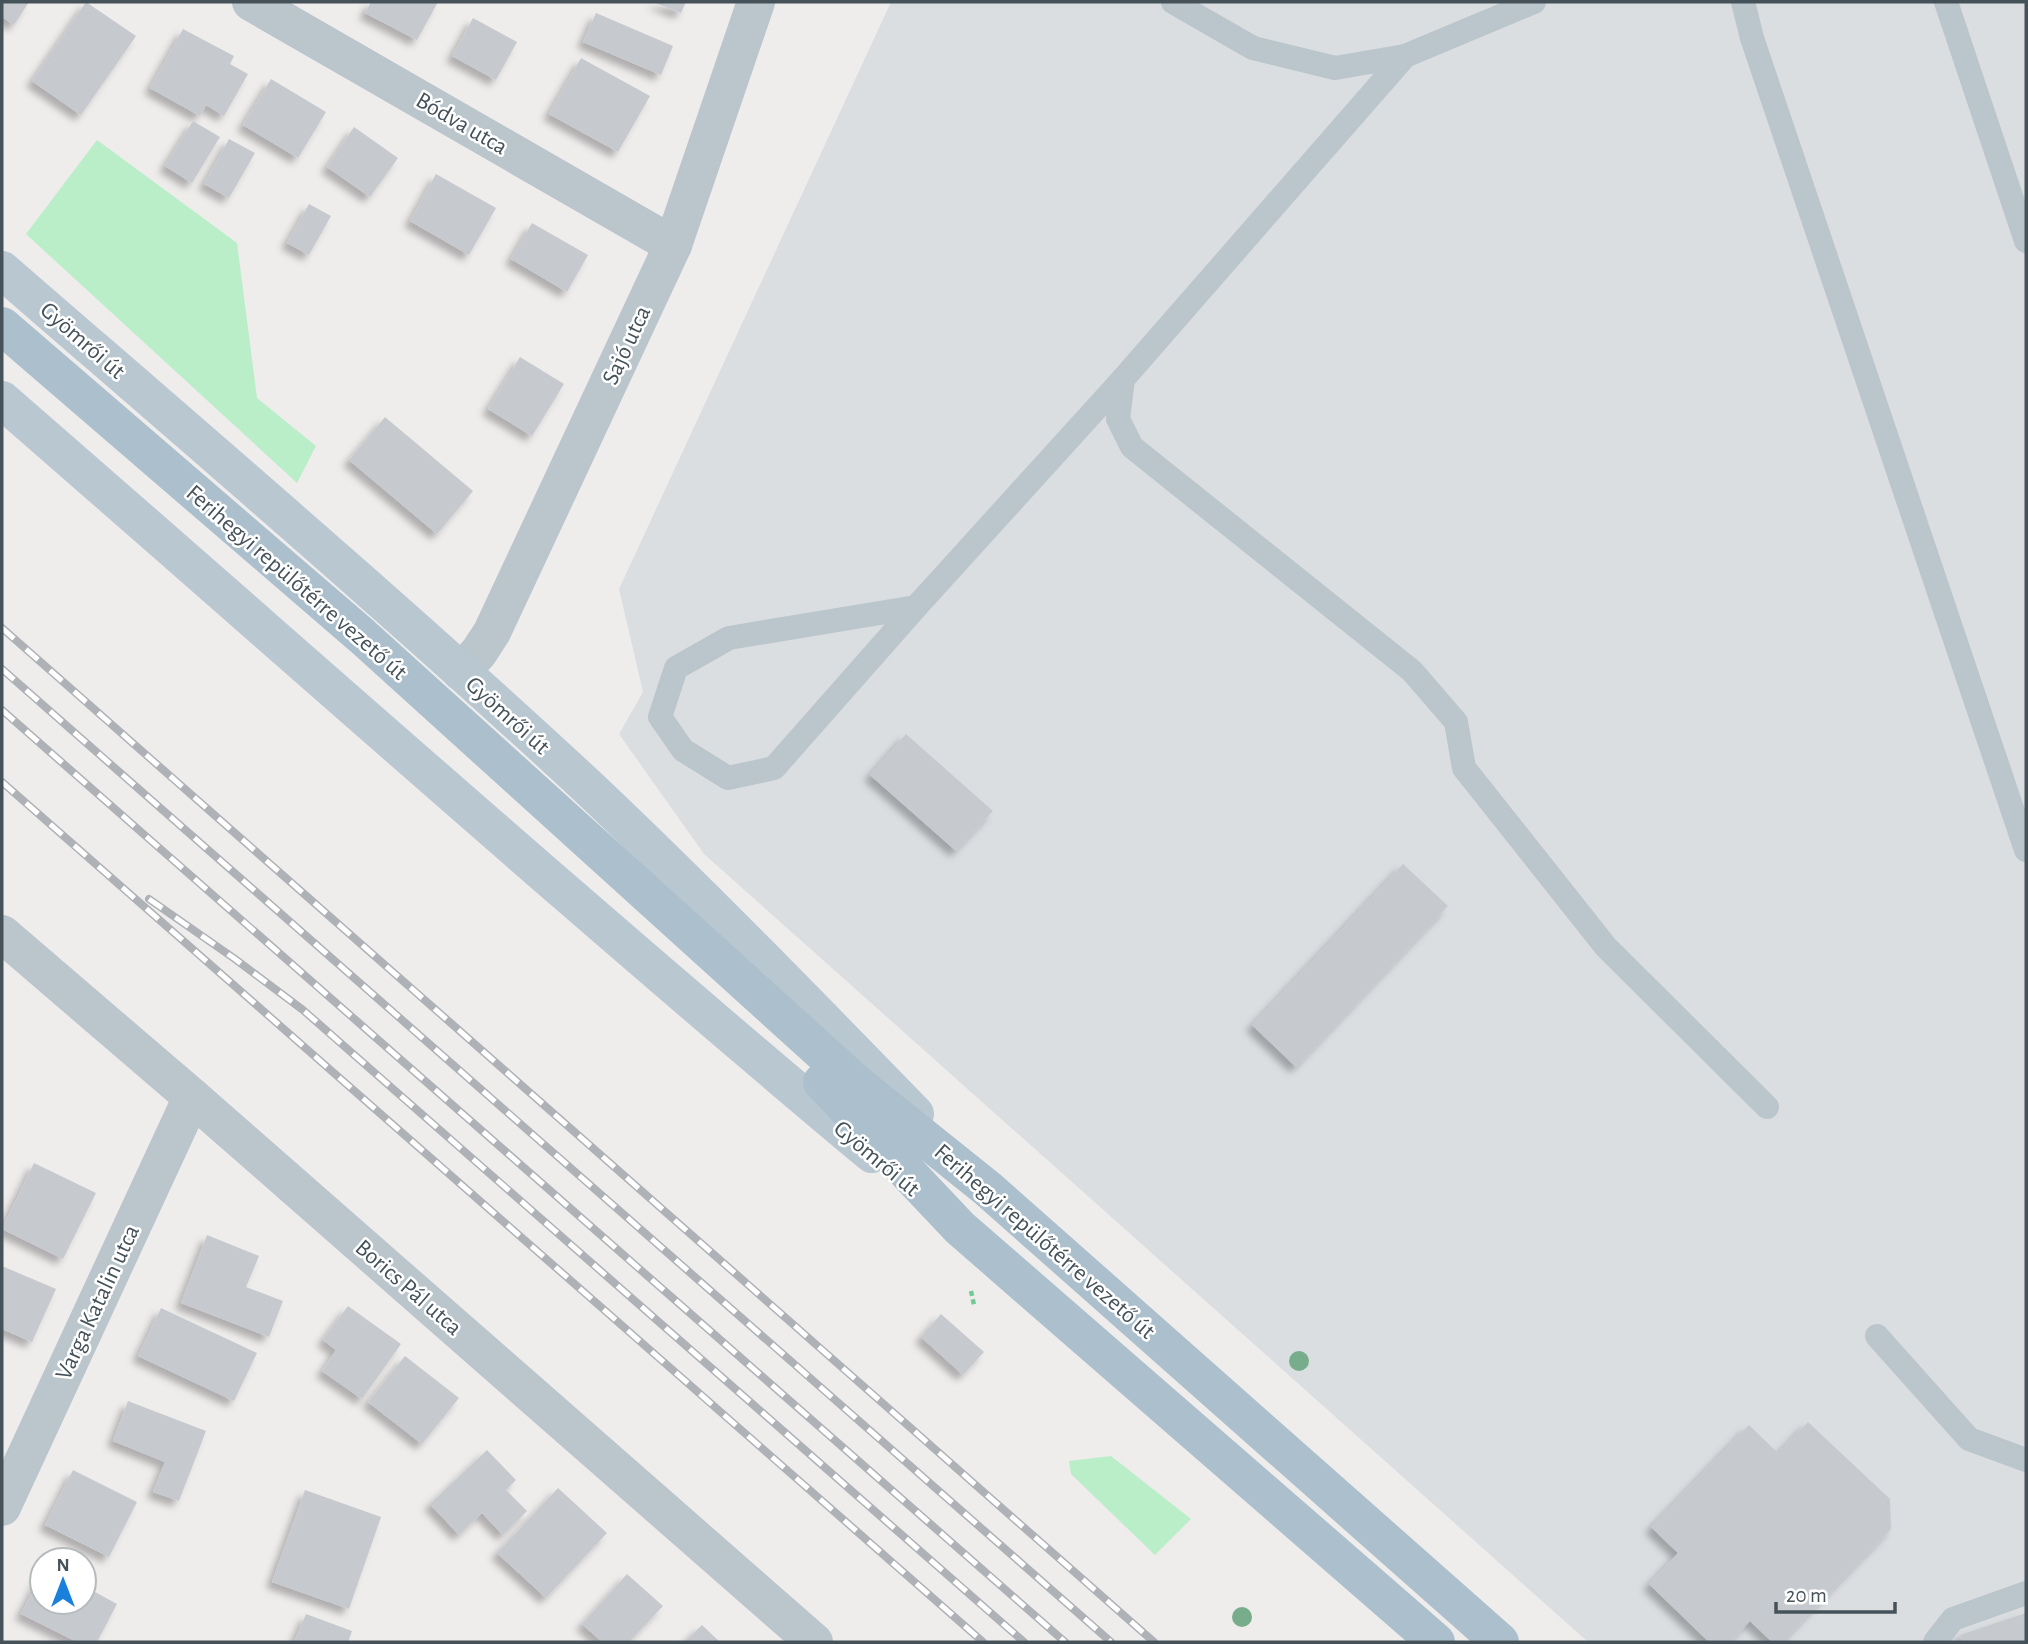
<svg xmlns="http://www.w3.org/2000/svg" width="2028" height="1644" viewBox="0 0 2028 1644" font-family="'Alegreya Sans',sans-serif">
  <defs>
    <filter id="shadow"><feDropShadow dx="-6" dy="6" stdDeviation="3.5" flood-color="#0004"/></filter>
  </defs>
  <rect width="100%" height="100%" fill="#efecec"/>
  <path fill="#dbdee1" d="M891,2H2026V1642H1588L704,854L619,734L643,692L619,589Z"/>
  <g fill="#b9eec8">
    <path d="M97,140L237,243L257,398L316,446L297,483L26,234Z"/>
    <path d="M1111,1456L1191,1519L1155,1555L1071,1474L1069,1461Z"/>
  </g>
  <g fill="#c6cacf" filter="url(#shadow)">
    <path d="M2,2H29L14,25L2,17Z"/>
    <path d="M86,2L136,36L81,115L32,81Z"/>
    <path d="M371,2H438L417,40L365,13Z"/>
    <path d="M653,2H686L681,13Z"/>
    <path d="M596,13L673,46L661,75L583,42Z"/>
    <path d="M473,18L517,42L496,80L452,56Z"/>
    <path d="M183,29L234,56L230,64L248,74L224,116L206,105L200,116L150,88Z"/>
    <path d="M581,58L650,96L618,152L549,114Z"/>
    <path d="M271,79L326,112L298,158L243,125Z"/>
    <path d="M193,121L220,137L192,183L165,166Z"/>
    <path d="M354,127L398,158L370,197L327,167Z"/>
    <path d="M229,139L255,153L229,198L204,184Z"/>
    <path d="M436,174L496,208L469,255L410,221Z"/>
    <path d="M309,204L331,216L309,255L287,243Z"/>
    <path d="M532,223L588,255L567,292L511,259Z"/>
    <path d="M520,357L564,384L532,436L488,409Z"/>
    <path d="M385,417L473,491L437,534L349,460Z"/>
    <path d="M906,734L993,811L956,851L870,775Z"/>
    <path d="M1403,864L1448,906L1296,1067L1252,1025Z"/>
    <path d="M34,1163L96,1193L63,1259L2,1229Z"/>
    <path d="M207,1235L259,1256L246,1287L283,1301L269,1337L181,1303Z"/>
    <path d="M2,1266L56,1289L32,1342L2,1329Z"/>
    <path d="M348,1306L401,1344L362,1399L322,1371L336,1350L323,1340Z"/>
    <path d="M161,1308L257,1353L234,1401L138,1356Z"/>
    <path d="M941,1314L984,1352L963,1375L921,1337Z"/>
    <path d="M405,1356L459,1398L422,1444L368,1402Z"/>
    <path d="M128,1401L206,1431L179,1501L153,1492L165,1462L113,1441Z"/>
    <path d="M1808,1422L1890,1499L1891,1529L1782,1642H1772L1750,1621L1730,1642H1709L1649,1584L1678,1553L1651,1527L1749,1425L1778,1453Z"/>
    <path d="M487,1450L516,1480L506,1490L527,1511L503,1535L482,1513L459,1535L430,1504Z"/>
    <path d="M73,1470L137,1502L109,1557L45,1525Z"/>
    <path d="M558,1488L607,1533L546,1598L497,1553Z"/>
    <path d="M305,1490L381,1517L349,1609L272,1582Z"/>
    <path d="M42,1572V1602H84V1586L117,1604L97,1642H77L21,1614Z"/>
    <path d="M627,1574L663,1606L629,1642H602L582,1624Z"/>
    <path d="M2026,1613V1642H1962L1960,1635Z"/>
    <path d="M306,1614L352,1631L348,1642H294Z"/>
    <path d="M702,1625L720,1642H685Z"/>
  </g>
  <g fill="none" stroke-linecap="round" stroke-linejoin="round">
    <path stroke="#72cb96" stroke-width="4.5" stroke-dasharray="5 3.5" stroke-linecap="butt" d="M971,1291L974,1305"/>
    <g stroke="#bac5cc" stroke-width="24">
      <path d="M1173,2L1253,48L1335,68L1405,56L1534,2"/>
      <path d="M1743,2L1752,38L2026,850"/>
      <path d="M1946,2L2026,241"/>
      <path d="M1405,56L1123,379L1118,419L1132,447L1412,671L1456,722L1464,768L1606,947L1767,1107"/>
      <path d="M916,607L774,768L728,778L683,750L660,717L676,668L729,638L916,607L1123,379"/>
      <path d="M1877,1336L1969,1439L2026,1460"/>
      <path d="M1935,1642L1953,1619L2026,1593"/>
    </g>
    <g stroke="#bac5cc" stroke-width="38">
      <path d="M251,2L673,245"/>
      <path d="M461,672L479,652L492,632L673,245L756,2"/>
      <path d="M2,934L192,1097L814,1642"/>
      <path d="M2,1507L192,1097"/>
    </g>
    <g stroke="#b9c7d1" stroke-width="38">
      <path d="M2,270C199,441 397,610 588,787C700,893 808,1004 915,1114"/>
      <path d="M2,400C292,652 578,908 872,1154"/>
    </g>
    <g stroke="#abbfcc" stroke-width="38">
      <path d="M2,326L362,636L857,1084L988,1189L1500,1642"/>
      <path d="M822,1082L960,1228L1436,1642"/>
    </g>
    <defs>
      <g id="rail">
        <path d="M2,628L1154,1642"/>
        <path d="M2,669L1111,1642"/>
        <path d="M2,710L1065,1642"/>
        <path d="M2,782L983,1642"/>
        <path d="M149,899L235,959L303,1010L1024,1642"/>
      </g>
    </defs>
    <use href="#rail" stroke="#aeb2b7" stroke-width="8"/>
    <use href="#rail" stroke="#fff" stroke-width="5" stroke-dasharray="16" stroke-linecap="butt"/>
  </g>
  <g fill="#78ad8c">
    <circle cx="1299" cy="1361" r="10"/>
    <circle cx="1242" cy="1617" r="10"/>
  </g>
  <g text-anchor="middle" stroke-width="5" stroke-linejoin="round" paint-order="stroke">
    <g font-size="24" fill="#455259" stroke="#fff">
      <text transform="translate(462 123) rotate(30)" y="8">Bódva utca</text>
      <text transform="translate(83 340) rotate(41)" y="8">Gyömrői út</text>
      <text transform="translate(626 345) rotate(-65)" y="8">Sajó utca</text>
      <text transform="translate(297 582) rotate(41)" y="8">Ferihegyi repülőtérre vezető út</text>
      <text transform="translate(508 715) rotate(42)" y="8">Gyömrői út</text>
      <text transform="translate(877 1158) rotate(40)" y="8">Gyömrői út</text>
      <text transform="translate(1045 1241) rotate(41)" y="8">Ferihegyi repülőtérre vezető út</text>
      <text transform="translate(409 1287) rotate(41)" y="8">Borics Pál utca</text>
      <text transform="translate(97 1302) rotate(-65)" y="8">Varga Katalin utca</text>
    </g>
  </g>
  <rect width="2028" height="1644" fill="none" stroke="#455259" stroke-width="7"/>
  <g transform="translate(63 1581)"><circle r="33" fill="#ffffff" stroke="#b5babd" stroke-width="2"/>
  <path d="M0-5L12 26L0 18L-12 26Z" fill="#1981db"/>
  <text y="-10" font-size="19" font-weight="bold" text-anchor="middle" fill="#455259">N</text>
  </g>
  <path d="M1776 1602v10h119v-10" fill="none" stroke="#455259" stroke-width="3.5"/>
  <text x="1786" y="1602" font-size="21" fill="#455259" stroke="#ffffff" stroke-width="5" paint-order="stroke">20 m</text>
</svg>
